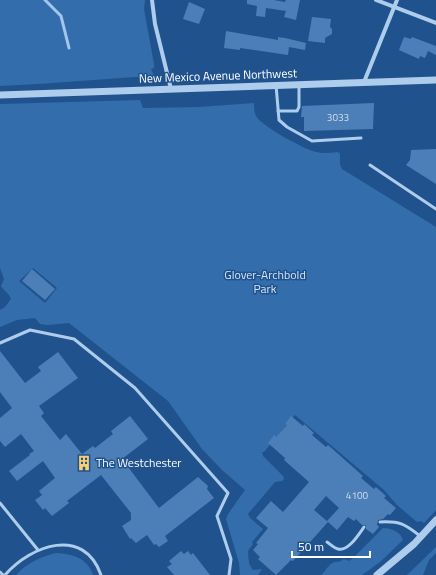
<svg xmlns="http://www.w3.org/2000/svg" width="436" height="575" viewBox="0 0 436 575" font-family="'Titillium Web',sans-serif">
  <rect width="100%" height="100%" fill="#20538e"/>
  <g fill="#336dab" fill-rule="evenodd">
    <path d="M0,0H145L144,9L154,64V68L151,69L155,78L135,77L38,84L0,86Z"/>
    <path d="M140,100L143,108L199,107L254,103C254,107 254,112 256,116C260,125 302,148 313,151C321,154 330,153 338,152L340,154V165L342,169L436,227V510L424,523L421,521L417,522L397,505L384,490L295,415L264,452H262L263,456L283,476L284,479L282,481L275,482L248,514L250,518L263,529L252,542L253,544L248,551L249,563L251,567L253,570L262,569L258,575H240L239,563L226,519L228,514L245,490L222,470L202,449L168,401L69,323L48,325L40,324L35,318L17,320L0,327V310L5,307L11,299C9,293 4,291 1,286L4,279L0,268V104ZM33,268L57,288L45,303L19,281Z"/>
    <path d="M383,528C391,528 401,532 403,540L380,562L362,575H321C327,570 330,560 339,562L344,559L349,561L352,559Z"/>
    <path d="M436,547V553L429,560L423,575H407Z"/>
    <path d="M56,553C73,554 87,558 93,575H16C27,563 40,557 56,553Z"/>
  </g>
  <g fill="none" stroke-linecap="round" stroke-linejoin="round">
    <path stroke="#a1c7ee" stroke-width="3" d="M45,0L61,16L69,48"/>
  </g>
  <g fill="#4c7fb7">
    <path d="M247,0H274L285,2L286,0H300L296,20L284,17L286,11L266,8L265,17L256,16L257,6L247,4Z"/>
    <path d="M189,2L205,9L199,24L183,19Z"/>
    <path d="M312,17L331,19L330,27L332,29V34L325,38V43L308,41Z"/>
    <path d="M226,31L278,40V37L285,38L306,43L305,50L289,47L288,55L240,48V50L224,48Z"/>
    <path d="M404,37L411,39L412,37L436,46V55L428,51L425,58L420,56L419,59L399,50Z"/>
    <path d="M374,103L373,129L304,131V117H301L302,106Z"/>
    <path d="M436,149V184L406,165L410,160L411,150Z"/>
    <path d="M32,269L55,289L45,300L22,281Z"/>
    <path d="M0,351L25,383L41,371L38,367L58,352L78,378L39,406L44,413L41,416L60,440L66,434L82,454L93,446L95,448L113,434L111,431L130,416L148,439L122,459L159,508L198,477L208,486L207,489L214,498L165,536L168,541L159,547L156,544L154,545L147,535L136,543L131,538L130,539L122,526L131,520V513L101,475L67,501L69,503L52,516L45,508L43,510L35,500L42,495L39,491L55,478L43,461L17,481L9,471L30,455L29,454L34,451L21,434L5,447L0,441V418L12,408L0,392Z"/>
    <path d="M291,416L303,426L304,424L314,433L312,435L326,447L328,445L363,476L361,478L374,489L376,487L386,496L384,498L396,508L390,515L388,514L383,519L378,520L377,525L379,527L373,534L366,529V525H362L356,519L354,521L348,517L337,530L327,521L339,508L326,496L314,510L328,522L293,561L291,560L276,575L258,559L260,557L253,550L258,544L256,543L268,528L256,518L271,501L283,512L309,482L284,460L285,458L268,443L274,435L276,437L287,425L285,424Z"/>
    <path d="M181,551L184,554L188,551L191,555L193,553L210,575H174L167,567L172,564L169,561Z"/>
  </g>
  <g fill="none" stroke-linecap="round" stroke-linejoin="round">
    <g stroke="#aeccec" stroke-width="3">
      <path d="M276,85L279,120L287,127L312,141L361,138"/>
      <path d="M278,111H297L299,107V84"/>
      <path d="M370,165L436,209"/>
      <path d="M0,343L30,330L74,339L135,388L228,493L217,516L231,559L229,575"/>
      <path d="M0,503L38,550"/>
      <path d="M380,522C400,521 405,524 420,536"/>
      <path d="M327,542C330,544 334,548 338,549C348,552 359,534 364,527"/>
      <path d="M0,572L3,575"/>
      <path d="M5,575C31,545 84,526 101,575"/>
    </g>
    <g stroke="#aeccec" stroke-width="4">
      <path d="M152,0L155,24L171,89"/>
      <path d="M376,0L436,23"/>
      <path d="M364,82L397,0"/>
    </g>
    <g stroke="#aeccec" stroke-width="7">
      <path d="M0,95L436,80"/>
      <path d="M377,575L414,544L436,520"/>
    </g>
  </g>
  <defs>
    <symbol id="building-bare" viewBox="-9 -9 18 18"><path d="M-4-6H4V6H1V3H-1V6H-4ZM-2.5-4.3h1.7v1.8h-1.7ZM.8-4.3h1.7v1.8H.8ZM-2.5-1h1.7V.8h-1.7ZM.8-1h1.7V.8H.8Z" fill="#facd6e" stroke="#20538e" stroke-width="2.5" paint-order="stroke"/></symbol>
  </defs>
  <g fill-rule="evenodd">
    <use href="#building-bare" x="73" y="452" width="22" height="22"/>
  </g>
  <g text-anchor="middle" stroke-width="3" stroke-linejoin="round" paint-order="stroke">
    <g font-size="10" fill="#d2dfed">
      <text x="338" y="121">3033</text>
      <text x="357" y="499">4100</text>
    </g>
    <g font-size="12" fill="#fff" stroke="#20538e">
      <text transform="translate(218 76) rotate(-2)" y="4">New Mexico Avenue Northwest</text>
    </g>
    <g font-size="12" fill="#d3e5f9" stroke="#20538e">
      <text x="265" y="279">Glover-Archbold<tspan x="265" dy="14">Park</tspan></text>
    </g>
    <g font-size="12" fill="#fff" stroke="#20538e" text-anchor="start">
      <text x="96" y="467">The Westchester</text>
    </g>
  </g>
  <path d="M292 551v6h78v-6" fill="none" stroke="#ffffff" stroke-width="2"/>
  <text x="298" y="551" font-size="12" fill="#ffffff" stroke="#20538e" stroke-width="3" paint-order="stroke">50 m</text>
</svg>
